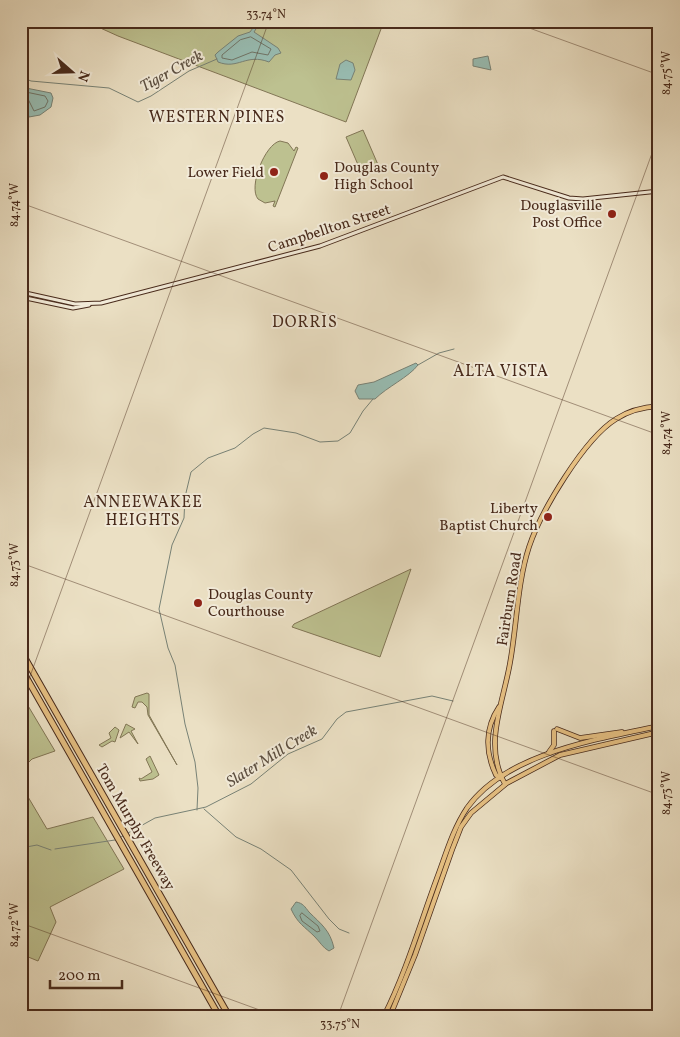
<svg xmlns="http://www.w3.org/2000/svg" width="680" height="1037" viewBox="0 0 680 1037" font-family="Vollkorn,serif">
  <rect width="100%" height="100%" fill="#ebe0c4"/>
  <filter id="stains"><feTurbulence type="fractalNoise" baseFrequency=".004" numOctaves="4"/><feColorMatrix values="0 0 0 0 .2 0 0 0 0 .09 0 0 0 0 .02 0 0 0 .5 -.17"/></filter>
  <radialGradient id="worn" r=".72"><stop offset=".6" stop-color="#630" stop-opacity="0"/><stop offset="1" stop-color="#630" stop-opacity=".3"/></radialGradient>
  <g fill="#bdc190" stroke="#827656">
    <path d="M85,21H384L346,122L118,36Z"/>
    <path d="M363,130L379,167L362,174L346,137Z"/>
    <path d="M280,141L288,143L294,151L296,147L298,148L275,207L273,206L275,201L265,203L258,199C248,187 265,144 280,141Z"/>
    <path d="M411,569L380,657L292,627L294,624Z"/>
    <path d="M147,693L149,694V715L177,765L148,715L147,707L142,702H138L135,708L132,707L135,697Z"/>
    <path d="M21,694L55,751L32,759L21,770Z"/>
    <path d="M126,724L135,729L131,731L138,744L129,732L120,738Z"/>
    <path d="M115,727L119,730L115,742L112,741L102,747L99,745L111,738L109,733Z"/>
    <path d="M150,756L159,775L153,779L140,781L139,778L141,779L152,772L146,759Z"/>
    <path d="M21,785L47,829L93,817L124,869L50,907L56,922L38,961L21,954Z"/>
  </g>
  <g fill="#98bdb3" stroke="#788276">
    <path d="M258,21H261L254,32L278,48L281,53L275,55L269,62C246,53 238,70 218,62L215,55L218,52L238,36L250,32Z"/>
    <path d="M488,56L491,70L473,66V59Z"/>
    <path d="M346,60L353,63L355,70L351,80L336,79L340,64Z"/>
    <path d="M21,87L51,93L53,98L51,107L40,115L29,117L26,106L21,100Z"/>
    <path d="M416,363L418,365C409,377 387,387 375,399H359L355,391L358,385L374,382Z"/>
    <path d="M296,902C303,903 305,907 309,912C321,924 330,930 334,948L329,951C323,948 320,942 315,937C304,926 298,924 291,909Z"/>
  </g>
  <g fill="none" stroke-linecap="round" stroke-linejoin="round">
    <g stroke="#707467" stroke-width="1">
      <path d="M251,37L271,49L268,55L252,52L232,60L222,58V55L240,40Z"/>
      <path d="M21,91L45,96L48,101L45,107L34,111L28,99L21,96"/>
      <path d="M302,913L318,926L320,931L317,932L302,921L300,916Z"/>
    </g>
    <g stroke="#788276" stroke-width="1">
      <path d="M21,77L31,81L109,88L138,102L151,96L189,71L217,59"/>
      <path d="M418,365L439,353L454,349"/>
      <path d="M204,809L236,837L261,849L291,870L329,919L339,929L349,933"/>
      <path d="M197,810L198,788L195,762L185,724L175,665L168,648L159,609L172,545L184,518L185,497L191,472L208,458L235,448L253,434L264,428L296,433L320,442L338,441L350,433L363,411L373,399"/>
      <path d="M128,833L155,818L206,807L251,784L288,754L322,739L337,719L346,712L432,696L453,701"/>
      <path d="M121,837L123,836"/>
      <path d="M21,848L37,845L51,850"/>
      <path d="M55,849L115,840"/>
    </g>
    <defs>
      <g id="secondary">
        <path d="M21,292L75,304L101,303L320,246L503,177L569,198L583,199L659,191"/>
        <path d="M21,297L73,308L89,305"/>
      </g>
      <g id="primary">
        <path d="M499,707C485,728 485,752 496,775L501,778"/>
        <path d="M557,729L580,738L622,732"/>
        <path d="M549,752L554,745V731"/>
        <path d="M505,784C483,745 503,704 510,663C517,625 517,584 529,547C541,511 584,439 616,419C628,411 644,407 659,406"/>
        <path d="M384,1016C406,972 420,924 437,878C446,854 453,829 467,808C506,753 598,739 659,726"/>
        <path d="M390,1016L415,955L452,850L461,827L471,813L507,783L560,755L659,732"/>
      </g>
      <g id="highway">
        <path d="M21,651L229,1016"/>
        <path d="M21,668L219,1016"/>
      </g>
    </defs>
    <use href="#secondary" stroke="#482a1b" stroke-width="5"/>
    <use href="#primary" stroke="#482a1b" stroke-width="5.5"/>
    <use href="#highway" stroke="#482a1b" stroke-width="7"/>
    <use href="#secondary" stroke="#f2ebd9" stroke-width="3"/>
    <use href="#primary" stroke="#e6c082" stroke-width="4"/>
    <use href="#highway" stroke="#e6c082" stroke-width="5"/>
  </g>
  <path fill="none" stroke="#482a1b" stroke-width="1" stroke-opacity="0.45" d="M510,21L659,75M21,203L659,435M21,563L659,795M21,701L269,21M21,923L276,1016M338,1016L659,134"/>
  <g fill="#8f2418" stroke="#f2ebd9" stroke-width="2">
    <circle cx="274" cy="172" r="5"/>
    <circle cx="324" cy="176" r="5"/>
    <circle cx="612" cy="214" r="5"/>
    <circle cx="548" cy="517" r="5"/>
    <circle cx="198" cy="603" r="5"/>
  </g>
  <g text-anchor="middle" stroke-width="4" stroke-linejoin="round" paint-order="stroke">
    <g font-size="15" fill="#482a1b" stroke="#f2ebd9" text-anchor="end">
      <text x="334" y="172" text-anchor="start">Douglas County<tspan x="334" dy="17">High School</tspan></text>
      <text x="264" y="177">Lower Field</text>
      <text x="602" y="210">Douglasville<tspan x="602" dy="17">Post Office</tspan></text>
      <text x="538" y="513">Liberty<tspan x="538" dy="17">Baptist Church</tspan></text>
      <text x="208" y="599" text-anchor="start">Douglas County<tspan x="208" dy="17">Courthouse</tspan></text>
    </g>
    <g font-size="15" fill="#482a1b" stroke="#f2ebd9">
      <text transform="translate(329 228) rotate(-18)" y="5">Campbellton Street</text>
      <text transform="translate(509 599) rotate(-81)" y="5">Fairburn Road</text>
      <text transform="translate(136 827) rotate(60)" y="5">Tom Murphy Freeway</text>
    </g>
    <g font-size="16" font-style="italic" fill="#5c4f41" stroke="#f2ebd9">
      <text transform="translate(171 70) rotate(-29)" y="6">Tiger Creek</text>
      <text transform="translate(271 755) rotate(-32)" y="6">Slater Mill Creek</text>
    </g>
    <g font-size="16" letter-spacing="1" fill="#482a1b" stroke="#f2ebd9">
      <text x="217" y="122">WESTERN PINES</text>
      <text x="305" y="327">DORRIS</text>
      <text x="501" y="376">ALTA VISTA</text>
      <text x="143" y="507">ANNEEWAKEE<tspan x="143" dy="18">HEIGHTS</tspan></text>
    </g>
  </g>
  <rect width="680" height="1037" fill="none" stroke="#ebe0c4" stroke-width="55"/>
  <g transform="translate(72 72) rotate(110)" stroke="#f2ebd9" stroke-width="4" paint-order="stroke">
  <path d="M0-4L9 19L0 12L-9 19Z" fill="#482a1b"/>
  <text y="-8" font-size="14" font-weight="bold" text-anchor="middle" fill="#482a1b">N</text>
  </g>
  <path d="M50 980v8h72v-8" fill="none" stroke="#482a1b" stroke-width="2.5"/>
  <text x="58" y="980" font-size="15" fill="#482a1b" stroke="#f2ebd9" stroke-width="4" paint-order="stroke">200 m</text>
  <rect x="28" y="28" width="624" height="982" fill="none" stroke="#482a1b" stroke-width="2"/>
  <g font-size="12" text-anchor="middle" fill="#482a1b">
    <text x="266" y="18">33.74°N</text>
    <text transform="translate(666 73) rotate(-90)" y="4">84.75°W</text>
    <text transform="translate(14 205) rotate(-90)" y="4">84.74°W</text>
    <text transform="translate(666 433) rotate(-90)" y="4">84.74°W</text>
    <text transform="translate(14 565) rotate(-90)" y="4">84.73°W</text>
    <text transform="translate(666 793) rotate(-90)" y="4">84.73°W</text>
    <text transform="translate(14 925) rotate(-90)" y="4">84.72°W</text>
    <text x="340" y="1028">33.75°N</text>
  </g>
  <rect width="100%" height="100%" filter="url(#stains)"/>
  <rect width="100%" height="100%" fill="url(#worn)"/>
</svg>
